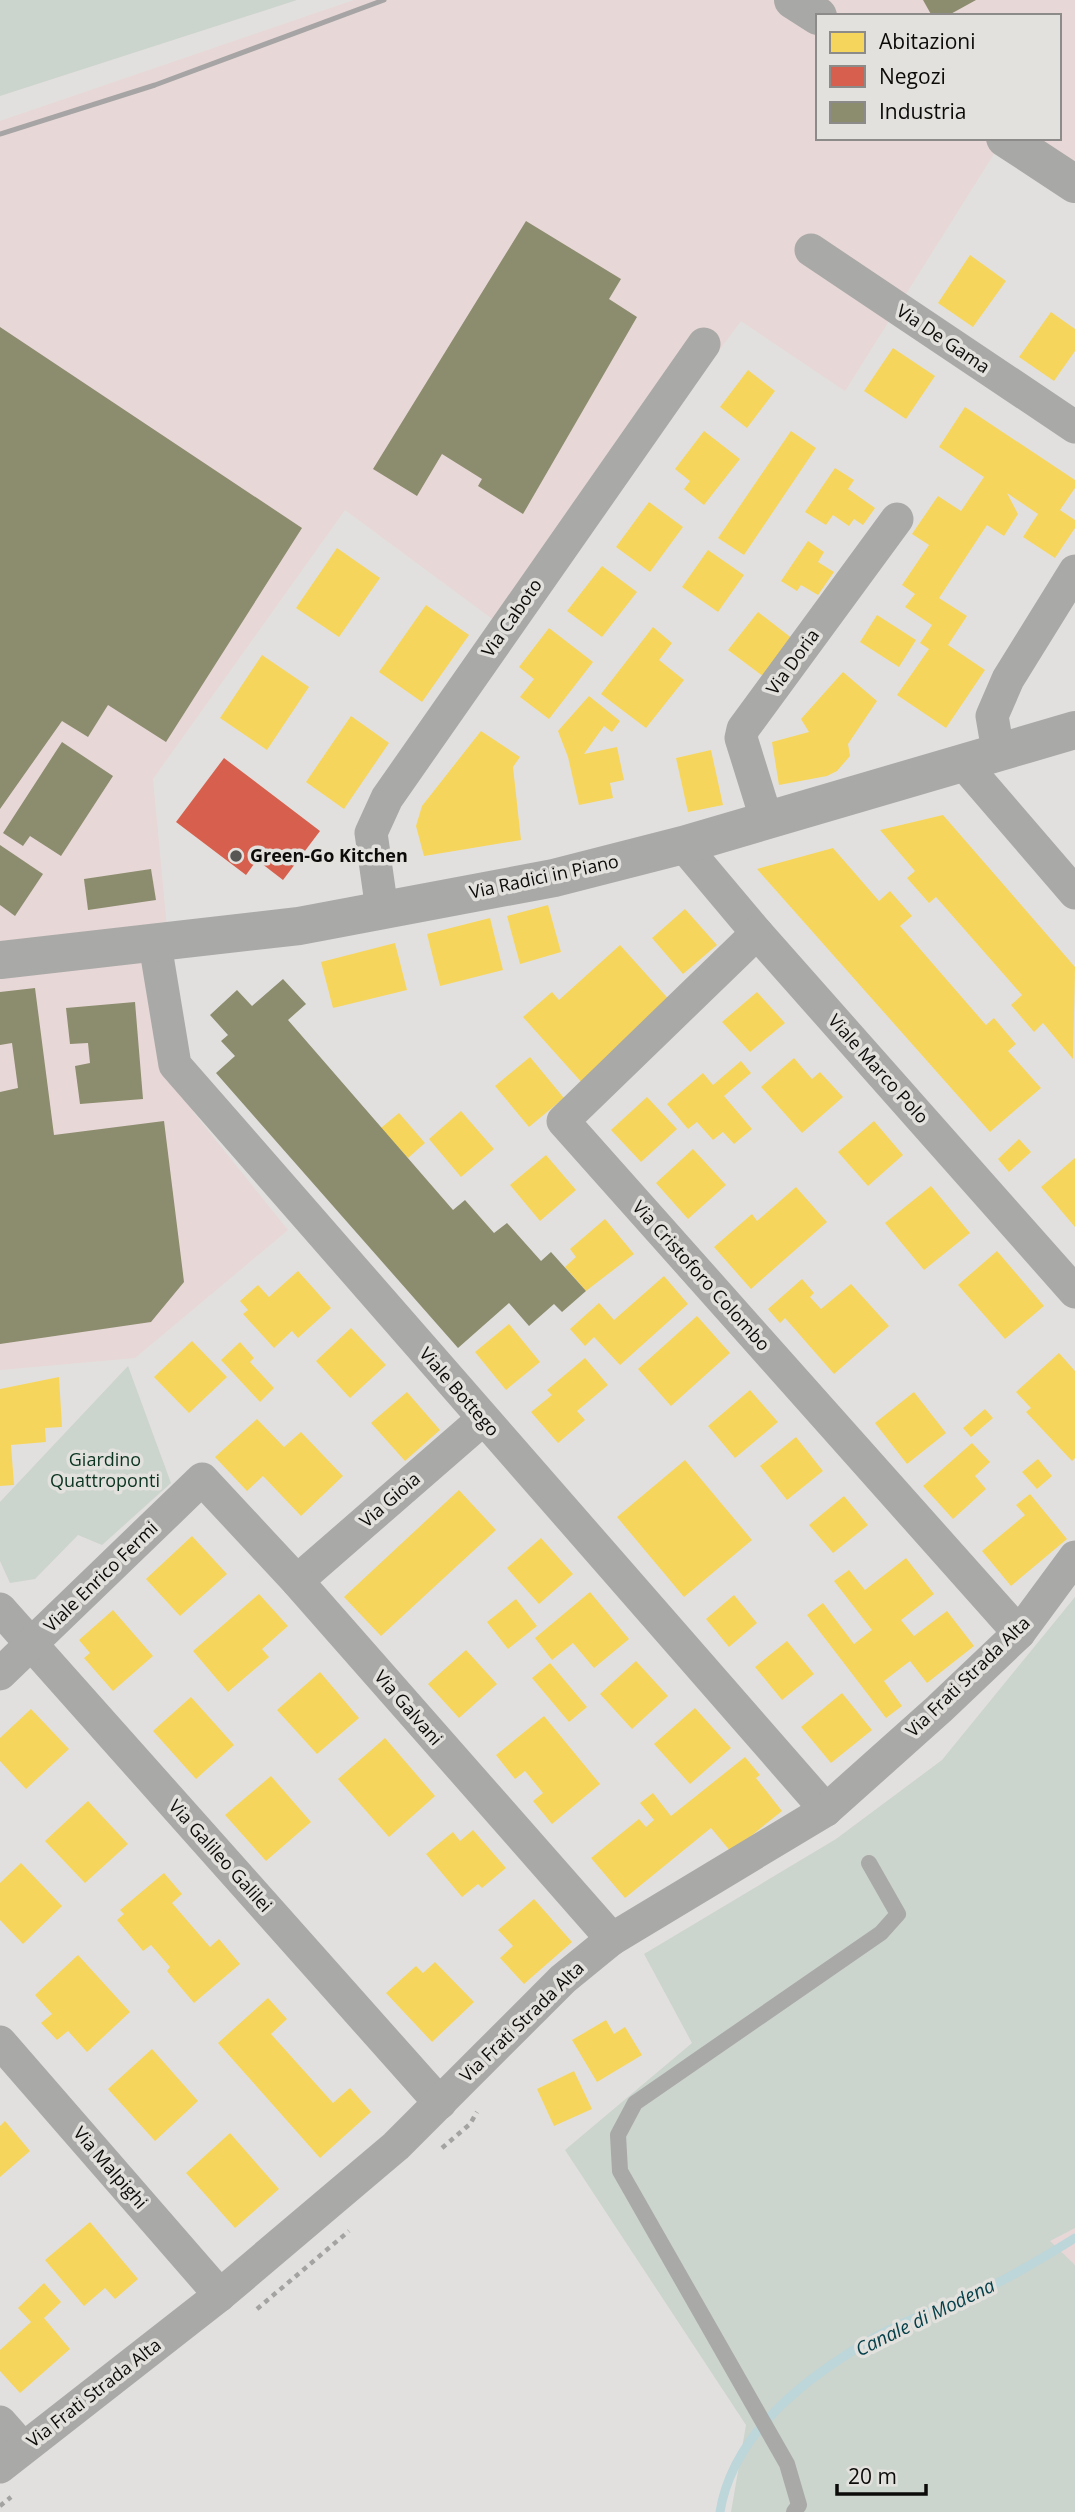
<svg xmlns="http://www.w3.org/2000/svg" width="1075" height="2512" viewBox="0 0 1075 2512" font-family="'Open Sans',sans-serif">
  <rect width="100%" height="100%" fill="#e2e0de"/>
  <g fill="#e7d7d6">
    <path d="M354,0H1075V178L1014,138H1059V16H818V138H1004L845,391L741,321L510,632L345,510L153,779L170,961L194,1113L288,1230L135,1358L0,1370V121Z"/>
    <path d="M1075,2228V2265L1049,2241Z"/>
  </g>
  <g fill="#cbd4cd">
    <path d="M0,0H297L0,96Z"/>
    <path d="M128,1366L171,1483L102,1545L78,1535L35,1579L10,1583L0,1561V1502Z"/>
    <path d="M1075,1597V2228L1050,2241L1075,2265V2512H731L746,2425L565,2150L692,2043L644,1954L836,1839L942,1760Z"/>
  </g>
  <g fill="#f6d55c">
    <path d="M970,255L1006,281L973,327L938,303Z"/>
    <path d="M1051,312L1075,329V351L1054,381L1019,357Z"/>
    <path d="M893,348L935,376L906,419L864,391Z"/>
    <path d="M748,370L775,391L747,428L720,407Z"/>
    <path d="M965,407L1075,480V488L1060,510L1075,520V528L1055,558L1023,537L1038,514L1007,493L1018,514L1004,536L987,525L939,598L967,616L948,645L985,670L946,728L897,695L929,649L920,643L932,625L905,607L915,594L902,585L929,545L912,534L938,496L961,511L984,477L939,447Z"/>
    <path d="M704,431L740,459L704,505L684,489L690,481L675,469Z"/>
    <path d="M791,431L816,448L744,555L718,538Z"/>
    <path d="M835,468L854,480L848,489L875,508L863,525L854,519L849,526L833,515L826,525L805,512Z"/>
    <path d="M649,502L683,527L650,572L616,547Z"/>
    <path d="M808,541L824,552L818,562L834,572L818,595L801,585L797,591L781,581Z"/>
    <path d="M337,548L380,578L339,637L296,608Z"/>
    <path d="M708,550L744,575L718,612L682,587Z"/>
    <path d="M602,566L637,592L602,637L567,611Z"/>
    <path d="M426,605L469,635L422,702L379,672Z"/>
    <path d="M758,612L793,639L764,677L728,650Z"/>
    <path d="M877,615L916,640L899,667L860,642Z"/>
    <path d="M653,627L672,643L659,660L684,680L646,728L601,694Z"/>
    <path d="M549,628L593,662L549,719L520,697L534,679L519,667Z"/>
    <path d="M262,655L309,687L267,750L220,718Z"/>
    <path d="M843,672L877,701L848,744L850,756L837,771L827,776L779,785L772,742L809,732L801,719Z"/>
    <path d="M589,696L620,721L612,732L604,726L584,754L617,747L624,780L610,783L613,798L579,805L568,757L558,731Z"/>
    <path d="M351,716L389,743L344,809L306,782Z"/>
    <path d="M481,731L520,757L513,767L521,840L424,856L416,826L422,806Z"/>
    <path d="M711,750L723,805L688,812L676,758Z"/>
    <path d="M943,815L1075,967L1073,1059L1043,1023L1034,1032L1011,1005L1022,995L936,897L929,903L907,878L915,871L880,830Z"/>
    <path d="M833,848L879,901L890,891L912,916L900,926L986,1025L994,1018L1016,1044L1008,1051L1041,1088L990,1132L757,869Z"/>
    <path d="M548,905L561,952L520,964L507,916Z"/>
    <path d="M685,909L717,945L683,974L652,938Z"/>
    <path d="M490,918L503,970L440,986L427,934Z"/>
    <path d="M395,943L407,990L333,1008L321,962Z"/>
    <path d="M620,945L673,1004L584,1085L523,1017L552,992L559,1000Z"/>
    <path d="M757,992L785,1023L750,1052L722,1022Z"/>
    <path d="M530,1057L564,1098L529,1127L495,1086Z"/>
    <path d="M794,1058L812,1079L820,1072L843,1097L802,1133L761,1087Z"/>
    <path d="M741,1061L751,1073L724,1096L752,1129L734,1144L723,1132L713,1140L697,1122L688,1129L667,1104L703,1073L713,1085Z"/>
    <path d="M647,1097L677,1129L641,1162L611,1130Z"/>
    <path d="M461,1111L494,1149L461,1177L429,1139Z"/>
    <path d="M399,1113L425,1143L408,1158L381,1128Z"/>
    <path d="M874,1121L903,1155L868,1186L838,1152Z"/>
    <path d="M1019,1139L1031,1152L1009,1172L998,1159Z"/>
    <path d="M693,1149L726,1185L688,1219L656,1183Z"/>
    <path d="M546,1155L576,1190L540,1221L510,1185Z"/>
    <path d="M1075,1158V1227L1041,1187Z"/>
    <path d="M931,1186L970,1233L924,1270L885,1223Z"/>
    <path d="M796,1187L827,1222L751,1289L714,1247L752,1214L757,1221Z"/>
    <path d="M605,1219L634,1254L586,1291L565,1267L576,1257L570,1249Z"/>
    <path d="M997,1251L1044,1306L1005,1339L958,1285Z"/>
    <path d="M298,1271L331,1308L298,1338L292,1331L274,1348L243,1314L248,1310L240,1301L258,1285L269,1297Z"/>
    <path d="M664,1276L688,1304L620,1365L594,1337L585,1346L570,1329L599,1303L614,1320Z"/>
    <path d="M802,1279L814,1293L810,1297L821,1309L851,1284L889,1326L834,1374L785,1318L780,1323L768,1309Z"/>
    <path d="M697,1316L730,1353L671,1406L638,1369Z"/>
    <path d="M509,1324L540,1362L506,1390L475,1352Z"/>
    <path d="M351,1328L386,1365L350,1398L316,1361Z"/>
    <path d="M192,1341L227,1377L189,1413L154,1377Z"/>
    <path d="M240,1342L254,1358L250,1362L274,1388L260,1402L221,1360Z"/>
    <path d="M1059,1353L1075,1371V1458L1072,1461L1026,1412L1031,1408L1016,1392Z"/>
    <path d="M585,1358L608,1385L577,1411L585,1420L558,1443L531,1412L552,1395L547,1390Z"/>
    <path d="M59,1377L62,1427L45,1428L46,1442L11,1445L14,1485L0,1486V1389Z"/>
    <path d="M750,1390L778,1422L735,1458L708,1426Z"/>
    <path d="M407,1392L440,1430L405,1461L371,1423Z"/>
    <path d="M914,1392L946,1433L907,1464L875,1423Z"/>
    <path d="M985,1409L993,1418L971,1437L963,1428Z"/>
    <path d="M257,1419L284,1447L301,1432L343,1476L301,1516L263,1476L247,1491L215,1457Z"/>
    <path d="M796,1437L823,1471L787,1500L760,1466Z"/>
    <path d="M972,1443L990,1462L975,1476L986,1489L953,1519L923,1486Z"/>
    <path d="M1038,1459L1052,1476L1037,1489L1022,1472Z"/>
    <path d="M685,1460L752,1540L684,1597L617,1517Z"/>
    <path d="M459,1490L496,1530L381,1636L344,1597Z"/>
    <path d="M1030,1494L1067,1539L1011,1586L982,1551L1025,1515L1016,1505Z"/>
    <path d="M844,1496L868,1525L833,1553L809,1525Z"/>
    <path d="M192,1536L227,1574L180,1616L146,1579Z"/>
    <path d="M541,1538L573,1574L539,1604L507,1568Z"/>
    <path d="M906,1558L934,1594L901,1620L914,1636L947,1611L974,1646L927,1683L910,1661L884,1681L902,1706L886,1718L807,1615L823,1603L854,1644L872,1630L834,1581L849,1570L865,1590Z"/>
    <path d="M590,1592L629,1639L594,1668L573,1643L552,1660L535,1638Z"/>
    <path d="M259,1594L288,1626L262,1649L269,1657L228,1692L193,1651Z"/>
    <path d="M734,1595L757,1623L729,1647L706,1619Z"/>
    <path d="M516,1599L537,1626L508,1649L487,1622Z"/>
    <path d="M113,1610L153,1656L113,1691L84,1658L90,1653L79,1640Z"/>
    <path d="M787,1641L814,1674L782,1700L755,1667Z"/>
    <path d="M466,1650L497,1684L459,1718L428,1684Z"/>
    <path d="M636,1661L668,1696L632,1729L600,1694Z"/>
    <path d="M550,1663L587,1707L569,1722L532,1678Z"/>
    <path d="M320,1672L359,1718L317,1754L277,1710Z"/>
    <path d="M842,1693L872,1730L831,1763L801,1727Z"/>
    <path d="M191,1697L234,1745L196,1779L153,1731Z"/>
    <path d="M695,1708L731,1748L690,1784L654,1744Z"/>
    <path d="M31,1709L69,1749L26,1789L0,1761V1738Z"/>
    <path d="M544,1716L600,1784L552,1824L533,1801L543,1793L525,1771L515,1779L496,1755Z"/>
    <path d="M385,1738L435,1796L389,1837L338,1779Z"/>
    <path d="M745,1757L760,1775L756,1778L782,1811L731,1852L711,1828L625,1898L591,1858L639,1819L646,1827L654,1820L640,1803L653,1793L671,1816Z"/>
    <path d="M271,1776L311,1822L266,1861L225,1815Z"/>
    <path d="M88,1801L128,1844L85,1883L45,1841Z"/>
    <path d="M473,1830L506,1868L482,1888L478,1884L462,1897L426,1854L453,1832L460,1841Z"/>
    <path d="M21,1863L62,1906L23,1944L0,1920V1883Z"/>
    <path d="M164,1873L182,1894L172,1903L210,1947L219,1939L240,1964L194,2003L167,1971L170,1967L151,1945L143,1951L117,1920L124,1914L120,1910Z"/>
    <path d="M534,1899L572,1942L524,1984L500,1958L513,1946L498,1930Z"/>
    <path d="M78,1955L130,2012L87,2052L68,2031L57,2040L41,2023L52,2014L35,1995Z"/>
    <path d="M435,1962L474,2002L432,2042L386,1993L416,1966L423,1973Z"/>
    <path d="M268,1998L287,2019L271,2034L333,2103L350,2088L371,2112L320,2158L218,2043Z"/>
    <path d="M606,2020L614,2034L625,2027L642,2055L597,2082L572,2040Z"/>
    <path d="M152,2049L198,2101L155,2141L108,2089Z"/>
    <path d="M574,2071L592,2109L554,2126L537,2089Z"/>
    <path d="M5,2121L30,2151L0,2177V2126Z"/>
    <path d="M230,2133L279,2189L235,2228L186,2173Z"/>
    <path d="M90,2222L138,2279L115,2299L105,2288L84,2306L45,2260Z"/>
    <path d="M44,2283L61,2302L44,2318L70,2349L20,2393L0,2371V2350L31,2322L18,2308Z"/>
  </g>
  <path fill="#d6604d" d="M224,758L320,831L283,880L257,860L246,875L176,822Z"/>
  <g fill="#8c8c6e">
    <path d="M923,0H976L947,16H932Z"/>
    <path d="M526,221L621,279L609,299L637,317L523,514L478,486L482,479L442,454L417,496L373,469Z"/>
    <path d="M0,327L302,528L166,742L108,705L88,737L62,721L0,809Z"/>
    <path d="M62,742L113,776L61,856L30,836L23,846L3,833Z"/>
    <path d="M0,845L43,874L15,916L0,905Z"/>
    <path d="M151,869L156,900L88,910L84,879Z"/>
    <path d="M283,979L306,1004L288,1020L453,1210L465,1200L494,1233L507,1223L541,1261L551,1252L586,1291L562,1312L554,1304L529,1326L509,1303L458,1348L216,1073L235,1056L221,1041L228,1035L210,1015L237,990L252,1006Z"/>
    <path d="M35,988L54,1135L164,1121L184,1282L151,1322L0,1344V1092L18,1088L12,1043L0,1045V992Z"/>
    <path d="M135,1002L143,1099L80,1104L75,1066L90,1063L88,1043L70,1044L66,1008Z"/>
  </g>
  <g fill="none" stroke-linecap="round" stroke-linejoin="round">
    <path stroke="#bcd6da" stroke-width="9" d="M720,2512C733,2432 808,2376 874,2338C909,2317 950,2306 987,2288C1017,2274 1046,2256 1075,2238"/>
    <g stroke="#a3a3a2" stroke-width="4.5" stroke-dasharray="5 5" stroke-linecap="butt">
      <path d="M442,2148L470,2124L477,2112"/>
      <path d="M257,2309L349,2231"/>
      <path d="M0,2506L11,2497"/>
    </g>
    <path stroke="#a9a9a8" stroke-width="16" d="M794,2512L799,2505L787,2464L620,2171L618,2135L635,2103L881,1933L898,1914L869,1863"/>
    <g stroke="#a9a9a8" stroke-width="33">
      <path d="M811,250L1075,427"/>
      <path d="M998,751L992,716L1008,679L1075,571"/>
      <path d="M963,763L1075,893"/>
      <path d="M766,818L741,738L743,729L897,519"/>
      <path d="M683,845L757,933L1075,1292"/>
      <path d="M382,910L371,833L387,798L704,344"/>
      <path d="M757,933L563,1121L1019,1633"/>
      <path d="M155,944L175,1065L826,1810"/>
      <path d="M297,1581L482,1420"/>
      <path d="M0,1609L440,2103"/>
      <path d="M0,1674L202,1479L297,1581L612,1939"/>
      <path d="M0,2042L220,2295"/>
      <path d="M0,2422L23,2448"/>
      <path d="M0,2467L220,2295L396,2146L563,1979L612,1939L826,1810L939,1709L1019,1633L1075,1557"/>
    </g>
    <path stroke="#a9a9a8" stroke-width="38" d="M0,960L299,926L554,878L683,845L1075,730"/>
    <g stroke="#a8a8a7" stroke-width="38">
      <path d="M793,0L818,16"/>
      <path d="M1005,138L1075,184"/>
    </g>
    <path stroke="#a6a4a4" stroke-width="5" d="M0,134L155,85L384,0"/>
  </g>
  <circle fill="#575654" stroke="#e3e1dd" stroke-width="2.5" cx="236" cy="856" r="7"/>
  <g text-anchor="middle" stroke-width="7" stroke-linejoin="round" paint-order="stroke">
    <g font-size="18" fill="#0c0b0a" stroke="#e3e1dd">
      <text transform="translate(943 339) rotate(34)" y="6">Via De Gama</text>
      <text transform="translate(512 618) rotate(-55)" y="6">Via Caboto</text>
      <text transform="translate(793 662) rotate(-54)" y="6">Via Doria</text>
      <text transform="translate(544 877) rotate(-12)" y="6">Via Radici in Piano</text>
      <text transform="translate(878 1069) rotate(48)" y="6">Viale Marco Polo</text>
      <text transform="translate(701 1276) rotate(48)" y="6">Via Cristoforo Colombo</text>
      <text transform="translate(459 1392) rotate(49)" y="6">Viale Bottego</text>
      <text transform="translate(390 1500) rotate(-41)" y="6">Via Gioia</text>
      <text transform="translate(101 1577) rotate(-44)" y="6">Viale Enrico Fermi</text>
      <text transform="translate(968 1677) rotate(-44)" y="6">Via Frati Strada Alta</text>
      <text transform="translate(408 1708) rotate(49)" y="6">Via Galvani</text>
      <text transform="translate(220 1856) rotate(48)" y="6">Via Galileo Galilei</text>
      <text transform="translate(522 2022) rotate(-44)" y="6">Via Frati Strada Alta</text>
      <text transform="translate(110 2168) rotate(49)" y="6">Via Malpighi</text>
      <text transform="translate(94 2393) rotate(-38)" y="6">Via Frati Strada Alta</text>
    </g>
    <g font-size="18" font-weight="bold" fill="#0c0b0a" stroke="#e3e1dd" text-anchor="start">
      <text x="250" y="862">Green-Go Kitchen</text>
    </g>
    <g font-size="18" fill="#0b3421" stroke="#e3e1dd">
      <text x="105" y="1466">Giardino<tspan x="105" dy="21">Quattroponti</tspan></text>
    </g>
    <g font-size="19" font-style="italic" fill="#043f49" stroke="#e3e1dd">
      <text transform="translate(925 2317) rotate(-26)" y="7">Canale di Modena</text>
    </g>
  </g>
  <rect x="816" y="14" width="245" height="126" fill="#e3e1dd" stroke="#8d8b89" stroke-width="2"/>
  <rect x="830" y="32" width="35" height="21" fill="#f6d55c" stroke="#8d8b89" stroke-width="2"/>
  <text x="879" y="49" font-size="21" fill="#0c0b0a">Abitazioni</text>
  <rect x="830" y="66" width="35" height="21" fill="#d6604d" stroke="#8d8b89" stroke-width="2"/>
  <text x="879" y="84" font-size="21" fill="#0c0b0a">Negozi</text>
  <rect x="830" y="102" width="35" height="21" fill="#8c8c6e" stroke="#8d8b89" stroke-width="2"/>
  <text x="879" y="119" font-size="21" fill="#0c0b0a">Industria</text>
  <path d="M837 2484v10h89v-10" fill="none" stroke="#0c0b0a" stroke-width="3.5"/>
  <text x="848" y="2484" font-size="21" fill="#0c0b0a" stroke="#e3e1dd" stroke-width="5" paint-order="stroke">20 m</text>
</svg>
